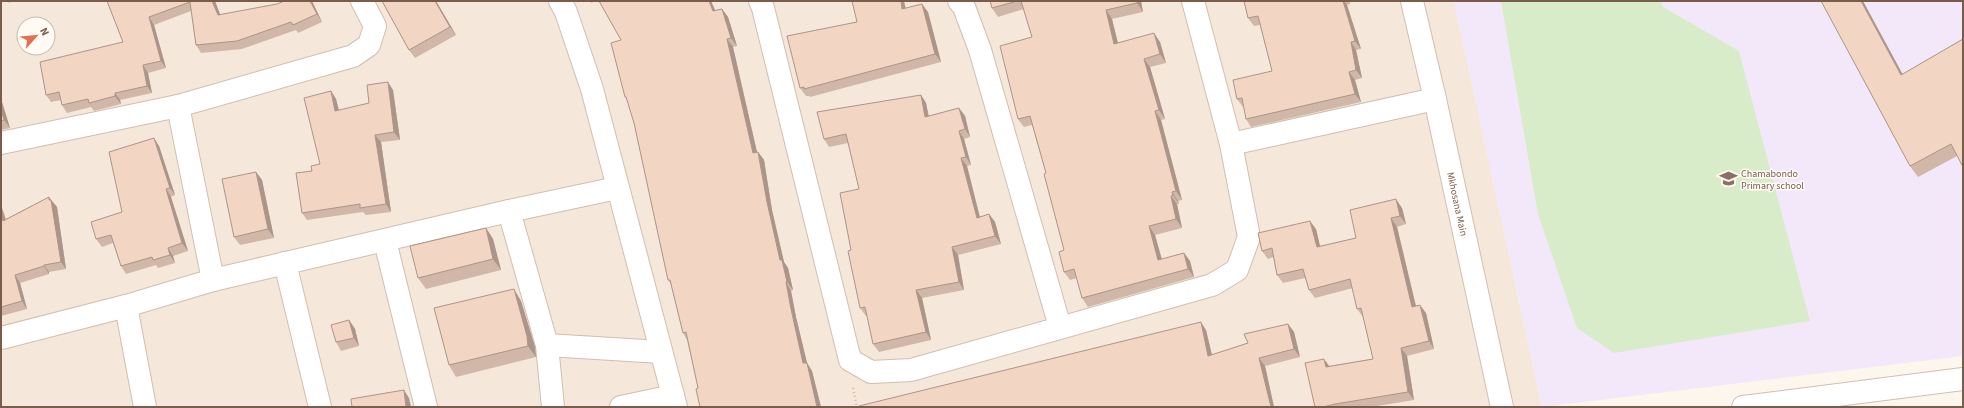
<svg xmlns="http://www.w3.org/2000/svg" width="1964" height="408" viewBox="0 0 1964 408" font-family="'Source Sans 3',sans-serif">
  <rect width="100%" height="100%" fill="#fdf6ec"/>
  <path fill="#f5e8da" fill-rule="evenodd" d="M1,1H1454L1542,407H1ZM24,24H48V48H24Z"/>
  <path fill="#f3e8fa" d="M1454,1H1963V356L1542,407Z"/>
  <path fill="#d8ecc9" d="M1501,1H1661L1663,7L1739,51L1810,321L1614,353L1577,328L1538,214Z"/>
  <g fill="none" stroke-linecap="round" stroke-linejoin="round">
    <defs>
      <g id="minor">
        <path d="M560,1L566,12L592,89L676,407"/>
        <path d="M760,1L763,8L850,360L871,372L911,370L1212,285L1237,270L1249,237L1231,144L1193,1"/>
        <path d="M959,1L964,7L980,50L1060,327"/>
        <path id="s1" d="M1412,1L1435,99L1502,407"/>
        <path d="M1,143L178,106"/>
        <path d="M1231,144L1435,99"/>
        <path d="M509,211L547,345L553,407"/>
        <path d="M385,241L426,407"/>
        <path d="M285,263L320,407"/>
        <path d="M213,280L178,106L353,56L369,45L375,26L362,1"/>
        <path d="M126,306L145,407"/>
        <path d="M1,338L126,306L213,280L509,211L617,188"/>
        <path d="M547,345L661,352"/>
        <path d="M621,407L673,396"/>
      </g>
      <path id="tertiary" d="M1743,407L1963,379"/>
    </defs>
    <use href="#minor" stroke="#d1beb0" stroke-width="24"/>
    <use href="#tertiary" stroke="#d1beb0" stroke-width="24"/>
    <path stroke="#d9b8a5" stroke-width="2.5" stroke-dasharray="1 3" stroke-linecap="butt" d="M853,388L857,407"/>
    <use href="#minor" stroke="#fff" stroke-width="22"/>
    <use href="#tertiary" stroke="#fff" stroke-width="22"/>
  </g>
  <g fill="#d1b7a8">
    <path d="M7,1H12L9,3Z"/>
    <path d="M107,1H215L220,15L312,1L322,22L298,33L296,30L242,49L201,53L196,45L191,11L154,25L166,68L148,73L152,93L120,100L121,104L94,111L91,107L67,113L62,105L61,100L51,102L46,95L123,42Z"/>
    <path d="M382,1H436L456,35L415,58L409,50Z"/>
    <path d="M590,1H595L591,3Z"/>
    <path d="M599,1H711L715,11L722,9L728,17L737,46L733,47L757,152H758L764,160L772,210L784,262L788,268L793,290L791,291L796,317L807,363L812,371L821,407H700L698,388L687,340L683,333L671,284L668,280L634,123L628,102L625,97L621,40Z"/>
    <path d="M990,1H1141L1143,12L1112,19L1118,43L1160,42L1166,63L1150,67L1165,119L1161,120L1182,200L1178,201L1179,204H1177L1182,228L1155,235L1162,259L1184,253L1190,261L1194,277L1088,307L1082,298L1077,278L1070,280L1064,272V250L1046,173L1032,125L1024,127L1018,119L1032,37L1024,9L998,17L992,8Z"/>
    <path d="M1244,1H1350V4L1347,5L1361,49L1356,50L1362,78L1355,80L1361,102L1251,127L1246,119L1244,107H1243L1237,99L1272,71L1260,25L1254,26L1248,18Z"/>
    <path d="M906,8L928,12L941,62L810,97L809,96H806L800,88L857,22Z"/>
    <path d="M1963,39L1957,156L1918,177L1910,166L1903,74Z"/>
    <path d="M393,90L400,140L381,142L391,212L366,215L363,212L307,220L302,213L320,164L331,91L336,99L339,111L369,103Z"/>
    <path d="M921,95L926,103L929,116L959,108L965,116L970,137L964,139L971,165L967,166L980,217L989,214L995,222L1001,244L958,255L964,290L922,298L931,340L879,352L873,344L867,316H866L860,308L851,250L859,189L848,143L829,147L824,139Z"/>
    <path d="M1,99L10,128L1,130Z"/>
    <path d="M159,146L175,195L171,197L188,251L173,256L175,263L158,268L156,265L126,274L121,266L113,243L102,247L96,239L122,212Z"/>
    <path d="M256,172L262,180L274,238L240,245L234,237Z"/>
    <path d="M49,197L57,207L66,269L49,272V274L20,283L27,309L1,316V205L6,219Z"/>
    <path d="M1402,208L1406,224L1397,227L1416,306L1426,313L1434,349L1407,356L1414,400L1371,407H1315L1329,366L1373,359L1363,317L1357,309L1353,288L1315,298L1309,290L1305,278L1283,283L1277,275L1273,257L1268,259L1262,251L1316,229L1320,246L1356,238Z"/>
    <path d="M486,228L493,239L501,270L426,289L418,278Z"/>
    <path d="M521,301L535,347L536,357L456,377L449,365Z"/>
    <path d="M349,320L355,329L359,346L341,351L336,342Z"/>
    <path d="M1288,324L1294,332L1300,357L1265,366L1274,407H859L1206,330L1212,355L1248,343Z"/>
  </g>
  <g fill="#aa9588">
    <path d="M212,1H215L223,22L218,15Z"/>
    <path d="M310,1H312L322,22L317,14Z"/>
    <path d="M435,1H436L456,35L450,27Z"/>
    <path d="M709,1H711L719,19L713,11Z"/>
    <path d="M901,1H904L908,18L902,9Z"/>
    <path d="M1137,1H1141L1143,12L1137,3Z"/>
    <path d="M1343,1H1344L1347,5L1361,49L1355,41Z"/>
    <path d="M1861,1H1863L1909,86L1901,75Z"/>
    <path d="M922,4L928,12L941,62L935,54Z"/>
    <path d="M722,9L728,17L737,46L731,38Z"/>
    <path d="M1106,10L1112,19L1120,52L1114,44Z"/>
    <path d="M149,17L154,25L166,68L161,61Z"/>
    <path d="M1154,33L1160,42L1166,63L1160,54Z"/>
    <path d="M727,39L733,47L759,161L753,153Z"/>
    <path d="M1351,42L1356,50L1362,78L1356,70Z"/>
    <path d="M1144,59L1150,67L1165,119L1159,110Z"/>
    <path d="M143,65L148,73L152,93L147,86Z"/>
    <path d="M1349,72L1355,80L1361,102L1355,94Z"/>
    <path d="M388,82L393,90L400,140L394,132Z"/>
    <path d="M331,91L336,99L341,119L335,111Z"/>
    <path d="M115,93L120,100L121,104L115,96Z"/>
    <path d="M921,95L926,103L930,125L925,117Z"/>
    <path d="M1,99L10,128L4,120L1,109Z"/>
    <path d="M959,108L965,116L970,137L965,129Z"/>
    <path d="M1155,111L1161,120L1182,200L1176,191Z"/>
    <path d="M959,131L964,139L971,165L966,157Z"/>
    <path d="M375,135L381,142L391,212L386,204Z"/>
    <path d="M154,138L159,146L175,195L170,188Z"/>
    <path d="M758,152L764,160L772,210L784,262L788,268L793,290L787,282L780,260L767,202Z"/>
    <path d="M961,158L967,166L982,226L977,218Z"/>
    <path d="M256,172L262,180L274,238L268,229Z"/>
    <path d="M166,189L171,197L188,251L182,243Z"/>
    <path d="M1172,192L1178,201L1179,204L1173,195Z"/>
    <path d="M1171,196L1177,204L1182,228L1176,219Z"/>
    <path d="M49,197L51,201V200L57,207L66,269L61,262Z"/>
    <path d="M1396,199L1402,208L1406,224L1400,216Z"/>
    <path d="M1,205L8,228L3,221L1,214Z"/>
    <path d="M989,214L995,222L1001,244L995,236Z"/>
    <path d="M1391,218L1397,227L1418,315L1412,307Z"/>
    <path d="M1310,221L1316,229L1322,255L1317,247Z"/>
    <path d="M1149,226L1155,235L1164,268L1158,260Z"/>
    <path d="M486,228L493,239L501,270L493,259Z"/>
    <path d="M952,247L958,255L964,290L959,282Z"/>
    <path d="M168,248L173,256L175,263L170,255Z"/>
    <path d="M1184,253L1190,261L1194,277L1188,269Z"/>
    <path d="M44,265L49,272V274L44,266Z"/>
    <path d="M15,275L20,283L27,309L22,301Z"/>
    <path d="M786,282L791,291L796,317L807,363L812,371L821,407H817L803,363L791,309Z"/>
    <path d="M514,289L521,301L535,347L536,357L528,346Z"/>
    <path d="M916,290L922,298L931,340L926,332Z"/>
    <path d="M1420,305L1426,313L1434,349L1429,341Z"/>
    <path d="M349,320L355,329L359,346L354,338Z"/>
    <path d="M1201,322L1206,330L1214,364L1208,356Z"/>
    <path d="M1288,324L1294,332L1300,357L1294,349Z"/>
    <path d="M1401,348L1407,356L1414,400L1408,392Z"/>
    <path d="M1259,358L1265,366L1274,407H1271Z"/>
    <path d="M1324,359L1330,367H1326Z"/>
    <path d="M404,390L409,398L411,407H406Z"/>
  </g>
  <g fill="#f3d5c3" stroke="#aa9588">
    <path d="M107,1H212L218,15L277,4L284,1H310L317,14L293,25L291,22L237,41L196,45L190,2L149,17L161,61L143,65L147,86L115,93V96L89,103L88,99L62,105L59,92L46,95L40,62L123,42Z"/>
    <path d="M382,1H435L450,27L409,50Z"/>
    <path d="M599,1H709L713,11L722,9L731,38L727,39L753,153L758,152L767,202L780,260H782L787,282H786L791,309L803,363H807L817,407H700L696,389L698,388L686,332L683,333L670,280H668L634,123L626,97H625L611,43L621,40Z"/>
    <path d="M852,1H901L902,9L922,4L935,54L804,89V87L800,88L787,36L857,22Z"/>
    <path d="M990,1H1017L992,8Z"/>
    <path d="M1021,1H1137V3L1106,10L1114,44L1154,33L1160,54L1144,59L1159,110L1155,111L1176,191L1172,192L1173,195L1171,196L1176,219L1149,226L1158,260L1184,253L1188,269L1082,298L1074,269L1064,272L1059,252L1064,250L1044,174L1046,173L1030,116L1018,119L1000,46L1032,37Z"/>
    <path d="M1244,1H1343L1355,41L1351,42L1356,70L1349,72L1355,94L1246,119L1242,98L1237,99L1233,80L1272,71L1258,16L1248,18Z"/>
    <path d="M1821,1H1861L1901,75L1963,39V167L1951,144L1910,166Z"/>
    <path d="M388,82L394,132L375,135L386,204L360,208V204L302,213L296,173L312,171L311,166L320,164L304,98L331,91L335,111L369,103L367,85Z"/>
    <path d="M921,95L925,117L959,108L965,129L959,131L966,157L961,158L977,218L989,214L995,236L952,247L959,282L916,290L926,332L873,344L865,307L860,308L848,251L851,250L840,193L859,189L846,134L824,139L817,112Z"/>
    <path d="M1,109L4,120L1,121Z"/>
    <path d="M154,138L170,188L166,189L182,243L168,248L170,255L153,260L152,257L121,266L111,235L96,239L91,222L122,212L109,152Z"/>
    <path d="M256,172L268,229L234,237L222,179Z"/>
    <path d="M49,197V200H51L61,262L44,265V266L15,275L22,301L1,307V214L3,221Z"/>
    <path d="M1396,199L1400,216L1391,218L1412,307L1420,305L1429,341L1401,348L1408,392L1335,404L1323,407H1315L1305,363L1324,359L1326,367L1373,359L1361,308L1357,309L1350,279L1309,290L1303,269L1277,275L1272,248L1262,251L1258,233L1310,221L1317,247L1356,238L1350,210Z"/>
    <path d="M486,228L493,259L418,278L410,246Z"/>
    <path d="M514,289L527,336L528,346L449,365L434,308Z"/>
    <path d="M349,320L354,338L336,342L331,325Z"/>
    <path d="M1201,322L1208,356L1248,343L1244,334L1288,324L1294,349L1259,358L1271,407H859V406Z"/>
    <path d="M404,390L406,407H352L351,399Z"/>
  </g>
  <defs>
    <symbol id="school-bare" viewBox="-9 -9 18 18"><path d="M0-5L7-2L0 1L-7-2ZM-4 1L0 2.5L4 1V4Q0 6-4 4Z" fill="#8d6e63" stroke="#fffaf3" stroke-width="2.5" paint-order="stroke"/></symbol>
  </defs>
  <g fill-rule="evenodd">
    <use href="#school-bare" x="1716" y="166" width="25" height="25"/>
  </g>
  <g text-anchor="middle" stroke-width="3" stroke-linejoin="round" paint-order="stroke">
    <g font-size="10" fill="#785e54" stroke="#fffaf3" text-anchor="start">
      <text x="1741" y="177">Chamabondo<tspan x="1741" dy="12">Primary school</tspan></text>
    </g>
    <g font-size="10" fill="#7a5c4d" stroke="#fffaf3">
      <text dy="4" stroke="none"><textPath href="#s1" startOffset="208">Mkhosana Main</textPath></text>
    </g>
  </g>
  <rect width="1964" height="408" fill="none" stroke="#7a5c4d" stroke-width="4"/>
  <g transform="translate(36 36) rotate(63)"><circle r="19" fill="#fffaf3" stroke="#cabbb1"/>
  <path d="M0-3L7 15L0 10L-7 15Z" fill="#e76f51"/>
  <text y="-6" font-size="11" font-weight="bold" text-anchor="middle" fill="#7a5c4d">N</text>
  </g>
</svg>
